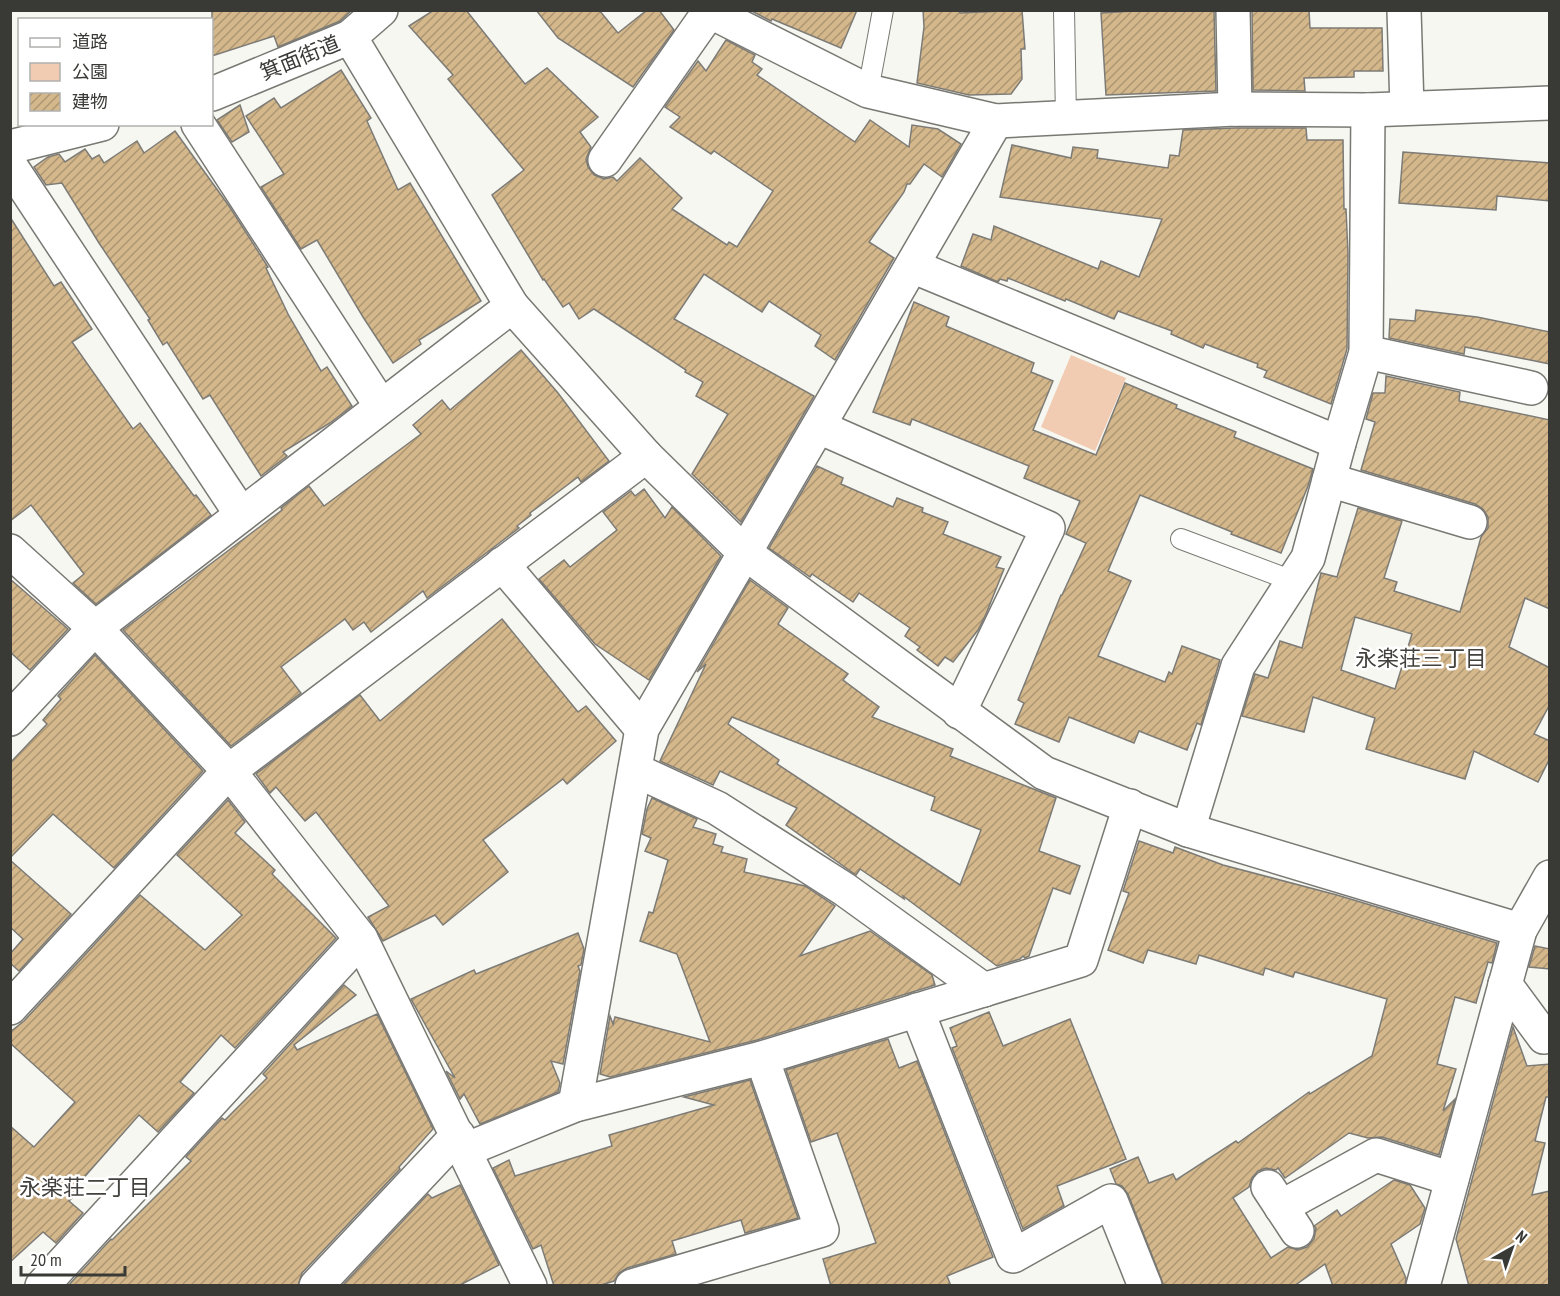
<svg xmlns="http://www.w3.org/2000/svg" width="1560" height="1296" viewBox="0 0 1560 1296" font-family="'PT Sans Narrow','Noto Sans JP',sans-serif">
  <defs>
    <pattern id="building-hatch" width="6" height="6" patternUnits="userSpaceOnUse" patternTransform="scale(1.5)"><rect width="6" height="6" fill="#d4b88c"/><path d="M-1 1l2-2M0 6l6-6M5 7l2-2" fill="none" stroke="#ad9773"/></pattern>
  </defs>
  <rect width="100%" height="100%" fill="#f7f7f1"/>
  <path fill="#f1ccb2" d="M1071,355L1126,378L1095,451L1041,427Z"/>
  <g fill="url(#building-hatch)" stroke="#7d7b76" stroke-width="1.5" fill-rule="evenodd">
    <path d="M212,10H352L340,21L278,47L274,36L212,56Z"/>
    <path d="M434,10H466L525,84L547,68L598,117L580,132L591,147L586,159L588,167L594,175L604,179L613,177L617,181L640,158L682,198L672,209L727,245L729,242L737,247L773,191L714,151L711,154L670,127L680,117L665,107L698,61L706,71L726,40L755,55L752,62L762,69L757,75L855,142L870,120L909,147L912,125L938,129L961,144L942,177L924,164L910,184H907L904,192L869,242L894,258L835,360L815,346L821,335L769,301L762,312L704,274L674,319L814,396L741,522L692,474L728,414L696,396L703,382L685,372L686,370L594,309L579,319L569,303L563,307L544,279L543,280L492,195L524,170L448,79L453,75L409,26Z"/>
    <path d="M536,10H599L618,33L647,10H659L674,30L633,87L558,38Z"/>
    <path d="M750,10H857L841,48L772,19L771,21Z"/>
    <path d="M923,10H959L960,13L1022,10L1025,49H1021L1022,79L1011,94L969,95L917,83L924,27Z"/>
    <path d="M1150,10H1214L1216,91L1106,95L1101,13Z"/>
    <path d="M1252,10H1309L1310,28H1382L1383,71H1354V77L1304,78L1305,91L1253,90Z"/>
    <path d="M341,70L371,118L367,121L398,190L410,183L481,301L419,340L421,344L393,363L363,317L317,240L301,249L261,187L284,174L246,116L274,98L281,108Z"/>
    <path d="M240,105L249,132L232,142L217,120Z"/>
    <path d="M1235,128H1306L1307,140H1343L1344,209H1346L1348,254L1347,349L1331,404L1264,377L1267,371L1257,367L1258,364L1205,344L1203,348L1171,334L1172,331L1118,311L1114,319L1066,299L1065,301L1008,278L1007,281L1000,279L998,282L961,266L973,234L991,240L994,226L1098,269L1101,261L1139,277L1162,219L1000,197L1012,145L1071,158L1073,147L1098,150L1097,158L1168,168L1170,155L1179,156L1183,130Z"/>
    <path d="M175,131L229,206L268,267L266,268L289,316L321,371L327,367L352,406L330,423L283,452L287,456L261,476L210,395L203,399L167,342L163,345L148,320L150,319L99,243L62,183L46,185L34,167L48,157L59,154L65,162L85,149L92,159L99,155L104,163L137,141L144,153Z"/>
    <path d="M1403,152L1550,163V201L1497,196L1496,210L1399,203Z"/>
    <path d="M10,217L54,286L61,282L92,329L72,342L133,429L140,423L194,496L196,495L211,515L96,604L73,583L84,574L31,505L10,521Z"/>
    <path d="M914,302L949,317L946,326L1034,363L1031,372L1053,381L1033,430L1096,455L1125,383L1177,405L1176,408L1236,432L1234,437L1313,469L1308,486L1281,553L1231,534L1232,532L1140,495L1108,571L1131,581L1098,656L1165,682L1169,672L1172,674L1182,646L1220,660L1201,725L1197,723L1187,750L1139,731L1134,743L1069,717L1059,742L1015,724L1024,703L1018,700L1061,595H1062L1086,543L1066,534L1080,501L1024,478L1029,466L912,419L910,425L873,412Z"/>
    <path d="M1416,310L1477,317L1550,332V364L1465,347L1464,354L1389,338L1390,319L1415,321Z"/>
    <path d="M521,350L558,393L609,461L581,482L578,477L530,513L531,515L517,526L519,528L427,598L423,591L371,632L364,622L353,630L345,619L281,667L301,693L231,746L123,630L282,510L281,508L309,486L324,506L421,434L413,425L442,400L450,410Z"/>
    <path d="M1386,376L1460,392L1459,401L1550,420V609L1525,598L1509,647L1550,668V704L1534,734L1550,741V758L1538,782L1474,751L1465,779L1366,749L1375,718L1313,697L1304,732L1242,716L1255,674L1268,678L1280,641L1302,648L1321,573L1337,577L1358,508L1402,521L1384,578L1397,582L1394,591L1460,612L1481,537L1488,528V517L1483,509L1475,504L1361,470L1375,422L1366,419L1373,393H1385ZM1355,617L1412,634L1395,689L1341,670Z"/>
    <path d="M817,466L843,478L841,484L893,507L897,498L923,508L922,512L948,522L943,534L1001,557L996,567L1004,569L986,614L978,630L953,662L945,657L938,666L917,650L920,647L905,636L910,628L859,593L853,602L812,574L810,577L769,548Z"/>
    <path d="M644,489L665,518L672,507L721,556L649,680L595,644L539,579L564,560L570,567L617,530L603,512L631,491L635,496Z"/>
    <path d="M10,579L68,629L30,670L10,652Z"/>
    <path d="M750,580L788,608L778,624L848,674L843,680L879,707L872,717L953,749L950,756L1056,798L1039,851L1080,866L1070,894L1053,888L1029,956L1025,958L1023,956L1020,959L997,966L903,896L904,899L860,869L856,875L786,825L797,808L720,771L713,785L660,761L706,664L697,672ZM732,717L935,797L931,810L981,830L960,885L777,764L779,760L728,724Z"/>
    <path d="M502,619L578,712L586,706L616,741L567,784L563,779L483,840L508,872L443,925L435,915L383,941L368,917L389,906L316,812L305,821L276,787L270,793L256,774L360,695L380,721Z"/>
    <path d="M95,655L203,771L114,868L53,814L10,858V763L47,724L43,720L61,699L58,696Z"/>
    <path d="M652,798L697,819L693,827L716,834L713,844L723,847L721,852L747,859L744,872L805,886L835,906L800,956L870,931L932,975L935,985L757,1040L610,1077L600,1074L610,1016L613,1024L615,1017L710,1042L677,954L640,941L649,912L653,913L668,860L645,851L651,838L642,834L647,809Z"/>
    <path d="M228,800L245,822L235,833L275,870L272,874L336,938L235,1048L221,1035L180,1082L194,1093L158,1132L139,1115L73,1190L77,1193L69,1201L83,1213L56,1243L43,1232L10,1262V1126L34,1147L75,1102L10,1043V1032L24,1021L140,895L205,950L242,915L177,855Z"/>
    <path d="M1139,841L1173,853L1175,847L1223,865L1337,895L1497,943L1492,963L1488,962L1476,1003L1455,997L1437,1064L1456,1069L1443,1111L1455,1099L1439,1155L1382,1137L1368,1138L1349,1133L1285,1178L1278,1168L1276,1170L1266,1168L1258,1171L1252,1178L1249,1187L1233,1198L1271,1258L1288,1247L1298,1250L1307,1247L1314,1239L1316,1228L1314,1226L1337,1210L1341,1216L1394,1180L1410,1185L1425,1208L1420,1224L1391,1244L1406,1278L1405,1286H1333L1325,1264L1294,1286H1164L1128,1194L1122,1186L1116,1184L1110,1169L1138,1157L1149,1183L1173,1174L1176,1180L1236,1141L1238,1143L1309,1092L1310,1094L1372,1056L1387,999L1295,972L1293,977L1265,968L1263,975L1199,955L1196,964L1148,950L1143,963L1108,950L1129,893L1123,891Z"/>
    <path d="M10,860L71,914L19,971L10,963V954L23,939L10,927Z"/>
    <path d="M578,933L584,949L581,965L578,966L580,971L563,1064L551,1061L560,1083L558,1092L480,1124L464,1094L460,1099L446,1071L455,1078L411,999L474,970L476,974Z"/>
    <path d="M1535,946L1550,949V969L1529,967Z"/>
    <path d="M344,985L356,995L294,1045L297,1050L377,1014L433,1129L399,1167L400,1169L302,1273L298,1286H68L111,1239L112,1240L191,1161L186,1157L222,1118L225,1120L267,1078L263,1074Z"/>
    <path d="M989,1012L1003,1046L1070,1019L1126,1159L1057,1186L1064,1206L1023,1229L952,1048L957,1046L950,1028Z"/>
    <path d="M1513,1027L1527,1066L1550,1064V1097H1546L1535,1141L1545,1143L1532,1195L1550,1191V1286H1469L1456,1239Z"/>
    <path d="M888,1039L899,1068L917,1061L993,1257L947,1276L951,1286H831L823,1259L876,1243L837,1133L811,1142L786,1070Z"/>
    <path d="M750,1080L798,1218L745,1233L741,1220L672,1241L676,1254L627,1268L619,1273L614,1281L598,1286H554L541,1245L533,1249L493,1168L509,1160L515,1176L612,1146L609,1135L714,1105L684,1097Z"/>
    <path d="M460,1185L499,1265L458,1286H342L428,1194L432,1198Z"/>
  </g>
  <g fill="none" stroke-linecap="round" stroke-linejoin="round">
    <defs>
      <g id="service">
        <path d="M1064,10L1066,117"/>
        <path d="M868,91L883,10"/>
        <path d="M1181,539L1293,581"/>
      </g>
      <g id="minor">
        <path d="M707,10L868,91L996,121L1235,109L1368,110L1550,103"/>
        <path d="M1233,10L1235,109"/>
        <path d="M1404,10L1407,108"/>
        <path d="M350,37L512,306L646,456L745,553L1044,773L1188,830L1520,930"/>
        <path d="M212,94L350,37L381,10"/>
        <path d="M198,124L381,406"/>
        <path d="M10,147L102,124"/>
        <path d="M605,160L709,12"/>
        <path d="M10,165L241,514"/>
        <path d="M912,266L1339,443"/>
        <path d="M1366,352L1531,388"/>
        <path d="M819,427L1048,528L959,712"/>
        <path d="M1329,480L1470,522"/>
        <path d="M10,551L95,628L229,771L361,939L530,1286"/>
        <path d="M502,564L642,729"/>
        <path d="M10,719L95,628L512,306"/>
        <path d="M635,770L717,808L844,889L984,990"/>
        <path d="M1188,830L1238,666L1308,558L1339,443L1366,352L1368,110"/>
        <path d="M1505,984L1544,1037L1550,1036"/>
        <path d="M10,1008L229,771L646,456"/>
        <path d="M917,1010L1013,1256L1111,1201L1145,1286"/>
        <path d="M575,1105L642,729L996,121"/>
        <path d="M465,1150L575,1105L762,1058L1081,960L1130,806"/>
        <path d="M1268,1187L1297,1231"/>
        <path d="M1281,1207L1376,1155L1452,1179"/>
        <path d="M42,1286L361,939"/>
        <path d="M316,1286L458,1135"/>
        <path d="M632,1286L822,1230L762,1058"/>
        <path d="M1423,1286L1520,930L1550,877"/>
      </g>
    </defs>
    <use href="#service" stroke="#797873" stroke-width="22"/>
    <use href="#minor" stroke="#797873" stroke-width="36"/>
    <use href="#service" stroke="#fff" stroke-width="20"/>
    <use href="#minor" stroke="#fff" stroke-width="33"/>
  </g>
  <g text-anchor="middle" stroke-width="5" stroke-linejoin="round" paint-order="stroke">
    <g font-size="21" fill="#393936" stroke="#fff">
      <text transform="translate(300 58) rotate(-22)" y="7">箕面街道</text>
    </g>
    <g font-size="22" fill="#42413d" stroke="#fff">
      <text x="1421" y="666">永楽荘三丁目</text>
      <text x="85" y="1195">永楽荘二丁目</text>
    </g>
  </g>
  <rect width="1560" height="1296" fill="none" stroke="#393936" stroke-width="24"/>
  <rect x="18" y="18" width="195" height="108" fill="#ffffff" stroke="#b0b0af" stroke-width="1.5"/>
  <rect x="30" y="38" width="30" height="9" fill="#ffffff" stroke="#b0b0af" stroke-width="1.5"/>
  <text x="72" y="48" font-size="18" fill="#393936">道路</text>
  <rect x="30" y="63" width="30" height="18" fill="#f1ccb2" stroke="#b0b0af" stroke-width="1.5"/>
  <text x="72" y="78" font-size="18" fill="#393936">公園</text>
  <rect x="30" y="93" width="30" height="18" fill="url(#building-hatch)" stroke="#b0b0af" stroke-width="1.5"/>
  <text x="72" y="108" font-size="18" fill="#393936">建物</text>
  <g transform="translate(1512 1248) rotate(40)" stroke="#ffffff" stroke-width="4.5" paint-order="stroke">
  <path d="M0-4.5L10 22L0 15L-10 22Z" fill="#393936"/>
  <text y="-9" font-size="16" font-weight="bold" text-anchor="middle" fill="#393936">N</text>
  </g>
  <path d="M21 1266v9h104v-9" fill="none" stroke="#393936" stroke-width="3"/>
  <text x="30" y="1266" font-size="18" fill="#393936" stroke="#ffffff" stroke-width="4.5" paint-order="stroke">20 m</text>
</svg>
